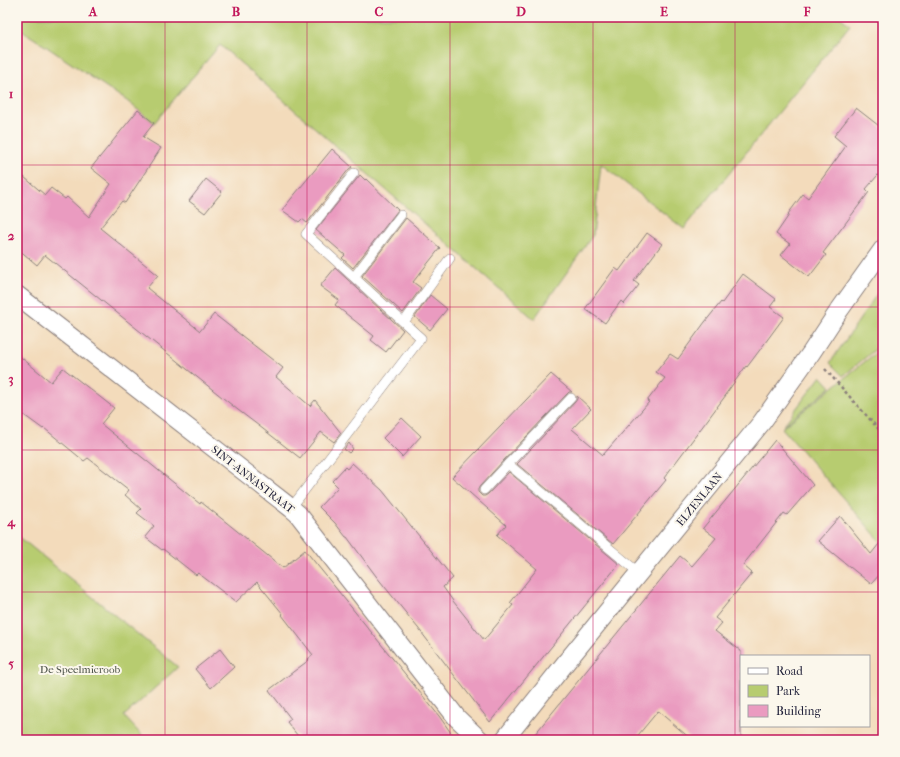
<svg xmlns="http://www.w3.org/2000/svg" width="900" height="757" viewBox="0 0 900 757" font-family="'IM FELL French Canon',serif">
  <rect width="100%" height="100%" fill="#fbf7ec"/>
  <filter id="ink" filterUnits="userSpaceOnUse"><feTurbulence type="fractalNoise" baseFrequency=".025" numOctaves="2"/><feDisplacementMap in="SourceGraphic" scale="8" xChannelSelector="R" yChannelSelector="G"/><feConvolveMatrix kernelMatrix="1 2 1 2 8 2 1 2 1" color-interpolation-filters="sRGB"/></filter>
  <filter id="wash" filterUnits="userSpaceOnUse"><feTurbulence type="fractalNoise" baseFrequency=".012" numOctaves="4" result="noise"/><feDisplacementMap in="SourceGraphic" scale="16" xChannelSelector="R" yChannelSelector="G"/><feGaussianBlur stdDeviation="0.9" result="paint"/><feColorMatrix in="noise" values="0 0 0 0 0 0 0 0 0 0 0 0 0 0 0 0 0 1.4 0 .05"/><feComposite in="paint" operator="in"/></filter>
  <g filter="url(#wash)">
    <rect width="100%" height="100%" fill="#f3dbbb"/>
    <g fill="#b7cc70" stroke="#6c7756">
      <path d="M17,17H840L850,25L684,229L601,164L593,235L534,319L220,45L154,123L127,101L17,27Z"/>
      <path d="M883,285V343L843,376L830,363Z"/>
      <path d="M883,347V544L782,428Z"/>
      <path d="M821,376L831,387L783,426Z"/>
      <path d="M17,535L178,667L124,716L146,740H17Z"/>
    </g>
    <g id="blocks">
      <g fill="#ea9bc0">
        <path d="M856,108L883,129V169L866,189L869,192L823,253L826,255L809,277L781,255L790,244L776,234L789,215L788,214L803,194L808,198L846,146L834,136Z"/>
        <path d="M138,110L154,123L143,137L161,148L125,203L122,201L100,228L158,275L147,288L200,331L214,314L283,368L276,377L310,406L315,400L341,433L334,442L321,432L300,458L263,429L238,410L45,255L37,265L17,248V171L45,195L51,188L65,199L67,197L89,217L111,184L91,168Z"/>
        <path d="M332,149L352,167L349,169L307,223L302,219L299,222L282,210Z"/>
        <path d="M360,175L365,180L366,179L398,210L353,268L342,258L345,255L316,230Z"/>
        <path d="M206,179L222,192L205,213L189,201Z"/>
        <path d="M406,218L440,248L413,282L421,288L403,313L362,276Z"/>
        <path d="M647,233L662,244L634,281L639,285L624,304L621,301L605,323L585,309L615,268L619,271Z"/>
        <path d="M335,268L403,330L386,352L371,340L374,336L335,305L339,300L320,286Z"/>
        <path d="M743,274L776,299L770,307L784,317L762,347L747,367L746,366L725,395H726L664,478L666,480L613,544L517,464L575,402L577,399V396L591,409L572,429L603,455L649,402L647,401L665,378L656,372L670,354L678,359L705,322L721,302L722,303Z"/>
        <path d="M430,295L447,309L430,330L415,317Z"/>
        <path d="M17,354L51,382L63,368L114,408L101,424L200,504L201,502L283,568L305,550L439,716L456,740H301L287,722L291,719L269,690L309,660L308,659L313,655L282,615L283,614L257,582L236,602L198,573L196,575L163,549L162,550L145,537L154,526L137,513L141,509L125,495L129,490L88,458L84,461L44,428L43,429L17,410Z"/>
        <path d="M551,374L572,392H569L567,394L504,460L480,486L478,489V492L482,496H485L488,494L509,472L619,564L490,722L418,628L376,576L347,537H346L335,523L319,507L338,487L332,481L345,467L347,469L352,463L382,490L453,578L443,587L453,601L484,640L513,605L510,603L537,569L497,535L506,525L452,477Z"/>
        <path d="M402,418L421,436L402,457L383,438Z"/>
        <path d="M775,440L813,485L787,515L784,513L743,565L752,573L715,618L722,623L715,631L741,651V740H692L658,711L634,740H530L680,556L692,566L716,538L703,528Z"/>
        <path d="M349,443L353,449L349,453L344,449Z"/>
        <path d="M840,516L871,554L883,539V571L871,584L818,541Z"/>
        <path d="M220,649L234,667L211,688L195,669Z"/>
      </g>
    </g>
  </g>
  <g filter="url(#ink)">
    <use href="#blocks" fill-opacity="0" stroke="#8a7e7b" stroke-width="1"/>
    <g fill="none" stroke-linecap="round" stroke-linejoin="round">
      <defs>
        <g id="service">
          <path d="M354,277L401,215"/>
          <path d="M404,322L450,258"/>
          <path d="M508,464L571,398"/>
          <path d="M484,490L508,464L639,573"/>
          <path d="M291,508L421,338L306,234L354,173"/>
        </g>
        <g id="minor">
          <path d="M17,295L291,508L298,514L457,718L480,740"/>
          <path d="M504,740L567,661L762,422L811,353L838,312L883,249"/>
        </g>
      </defs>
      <use href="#service" stroke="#8a7e7b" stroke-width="10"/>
      <use href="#minor" stroke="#8a7e7b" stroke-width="20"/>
      <path stroke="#8a7e7b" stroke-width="2.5" stroke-dasharray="3 3" stroke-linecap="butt" d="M825,369L883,434"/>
      <use href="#service" stroke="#fff" stroke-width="9"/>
      <use href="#minor" stroke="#fff" stroke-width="18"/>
    </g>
  </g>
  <path fill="none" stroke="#c2185b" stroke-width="1" stroke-opacity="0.55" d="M165,17V740M307,17V740M450,17V740M593,17V740M735,17V740M17,165H883M17,307H883M17,450H883M17,592H883"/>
  <g text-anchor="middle" stroke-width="4" stroke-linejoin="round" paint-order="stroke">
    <g font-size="11" fill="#22223b" stroke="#fbf7ec">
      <text transform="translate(253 479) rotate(38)" y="4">SINT-ANNASTRAAT</text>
      <text transform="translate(699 499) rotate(-51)" y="4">ELZENLAAN</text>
    </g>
    <g font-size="11" fill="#4f554b" stroke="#fbf7ec">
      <text x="80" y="673">De Speelmicroob</text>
    </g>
  </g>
  <rect width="900" height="757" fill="none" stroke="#fbf7ec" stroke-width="44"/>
  <rect x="740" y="655" width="130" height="72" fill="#fbf7ec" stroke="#a4a2a5"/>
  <rect x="748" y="668" width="20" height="6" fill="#ffffff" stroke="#a4a2a5"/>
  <text x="776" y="675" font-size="12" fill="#22223b">Road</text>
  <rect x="748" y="685" width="20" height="12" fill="#b7cc70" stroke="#a4a2a5"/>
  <text x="776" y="695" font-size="12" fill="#22223b">Park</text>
  <rect x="748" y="705" width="20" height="12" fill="#ea9bc0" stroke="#a4a2a5"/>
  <text x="776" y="715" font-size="12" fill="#22223b">Building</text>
  <rect x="22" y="22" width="856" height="713" fill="none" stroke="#c2185b" stroke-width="1.5"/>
  <g font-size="13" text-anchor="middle" font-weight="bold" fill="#c2185b">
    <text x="93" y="16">A</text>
    <text x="236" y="16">B</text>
    <text x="379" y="16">C</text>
    <text x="521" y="16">D</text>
    <text x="664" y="16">E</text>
    <text x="807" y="16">F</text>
    <text x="11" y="98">1</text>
    <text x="11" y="240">2</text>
    <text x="11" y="383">3</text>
    <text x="11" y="526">4</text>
    <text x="11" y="668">5</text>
  </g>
</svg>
